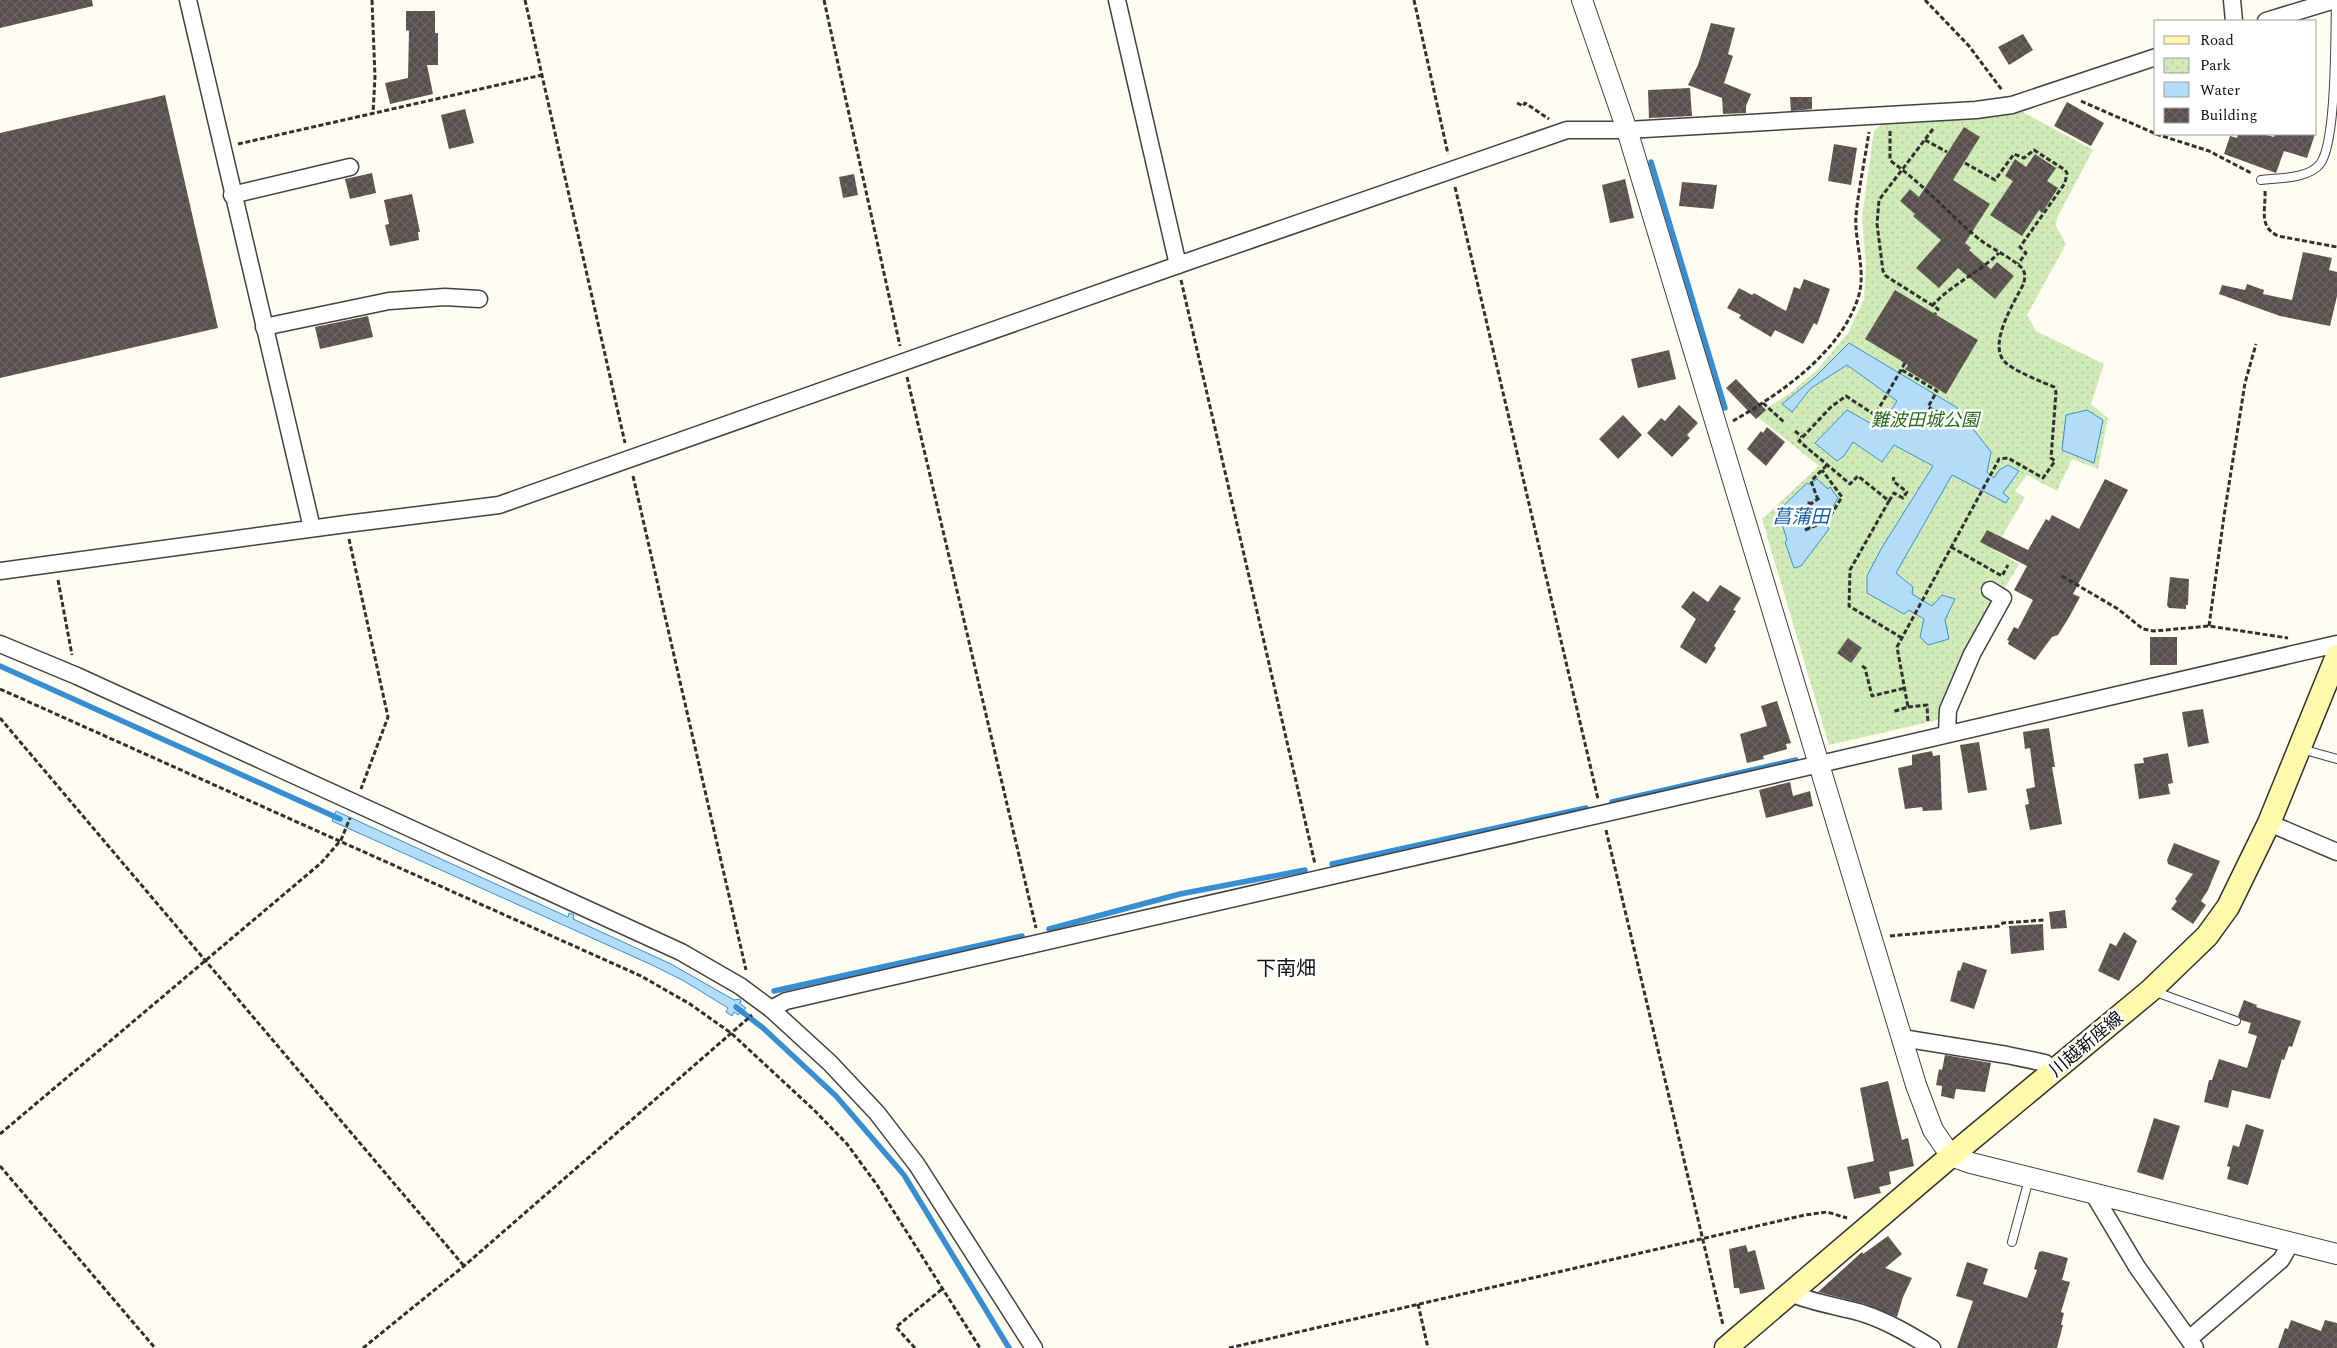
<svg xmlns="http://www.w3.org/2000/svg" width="2337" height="1348" viewBox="0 0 2337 1348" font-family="Spectral,'Noto Sans JP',serif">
  <defs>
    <pattern id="park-dots" width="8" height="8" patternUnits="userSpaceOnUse" patternTransform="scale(1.25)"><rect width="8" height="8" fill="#d1ebb8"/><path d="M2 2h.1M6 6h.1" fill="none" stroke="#b2c89d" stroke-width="1.8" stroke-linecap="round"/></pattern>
    <pattern id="building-cross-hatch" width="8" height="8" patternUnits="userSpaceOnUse" patternTransform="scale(1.25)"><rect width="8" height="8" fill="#58504b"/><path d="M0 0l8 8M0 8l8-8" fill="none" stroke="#6b6561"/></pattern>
  </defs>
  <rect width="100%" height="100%" fill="#fffdf1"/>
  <path fill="url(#park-dots)" d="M2023,112L2093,150L2057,218L2056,226L2066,244L2027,315L2036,331L2104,364L2091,404L2108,418L2098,469L2072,459L2057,491L2027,475L2015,491L2025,497L1994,550L2019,564L2005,588L1988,578L1979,592L1988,598L1991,606L1966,651L1938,720L1829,745L1762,519L1819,466L1755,415L1789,394L1817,370L1848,333L1864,299L1866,265L1862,217L1874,131L1882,124L1996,117Z"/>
  <g fill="#b3dcf8" stroke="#378ed2">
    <path d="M1849,343L1956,407L1991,452L1987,472L1994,478L1999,470L2008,465L2019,471L2003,493L2009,498L2006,503L1952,475L1896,573L1913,587L1912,594L1932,606L1942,595L1955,599L1945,620L1949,639L1928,645L1920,637L1924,619L1909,610L1904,614L1867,593V576L1881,549L1933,466L1894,445L1882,462L1853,442L1844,456L1837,461L1815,443L1847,410L1879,428L1897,401L1847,365L1811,388L1792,412L1782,404L1814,378Z"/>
    <path d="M2087,410L2103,420L2094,463L2062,450L2066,415Z"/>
    <path d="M1817,479L1828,489L1830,487L1838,498L1831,510L1821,518L1829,529L1801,566L1794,568L1785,542L1787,540L1778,511L1807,483L1809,484Z"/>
    <path d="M336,811L568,917L569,913L574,915L573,919L671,964L734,1000L740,999L741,1002L739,1003L746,1008L738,1015L734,1012L732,1016L726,1012L728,1008L684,981L652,965L332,821Z"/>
  </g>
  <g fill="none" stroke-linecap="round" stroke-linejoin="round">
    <g stroke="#378ed2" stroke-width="5.5">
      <path d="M1651,162L1725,408"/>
      <path d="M0,666L340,819"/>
      <path d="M1612,802L1796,760"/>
      <path d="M1332,864L1586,808"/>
      <path d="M1049,929L1180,894L1305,870"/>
      <path d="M774,991L1022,936"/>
      <path d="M736,1007L763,1028L836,1096L904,1175L1009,1348"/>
    </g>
  </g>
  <g fill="url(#building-cross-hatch)">
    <path d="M0,0H92L93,6L0,28Z"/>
    <path d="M406,11H435V33H438V65H427L433,94L390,104L385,83L408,78L409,31L406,30Z"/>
    <path d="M1711,23L1735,28L1728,54L1733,56L1724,83L1751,94L1746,106V113L1723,114L1722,98L1688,85L1698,65Z"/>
    <path d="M2023,34L2033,50L2009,65L1998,47Z"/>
    <path d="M1690,88L1692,116L1649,118L1648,90Z"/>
    <path d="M165,95L218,328L0,378V133Z"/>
    <path d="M1790,97H1812V109L1791,111Z"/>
    <path d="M2067,102L2104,123L2091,146L2054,126Z"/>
    <path d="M465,109L474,143L449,149L441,115Z"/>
    <path d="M1964,127L1980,137L1953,180L1990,204L1965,243L1971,248L1969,250L1991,269L1997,262L2014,276L1995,299L1958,268L1939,288L1916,268L1941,240L1913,216L1915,214L1900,201L1910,189L1919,197Z"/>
    <path d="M2238,134H2262L2274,137L2275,134H2315L2307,158L2284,151L2276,173L2224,154L2230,136L2237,138Z"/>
    <path d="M1834,144L1857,148L1851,185L1828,181Z"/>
    <path d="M2035,154L2056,168L2047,181L2058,188L2042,213L2039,210L2022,236L1990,215L2013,181L2005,176L2015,159L2026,167Z"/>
    <path d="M372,173L376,193L350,199L345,179Z"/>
    <path d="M854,174L858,195L843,198L839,177Z"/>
    <path d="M1625,179L1634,218L1610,223L1602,185Z"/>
    <path d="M1682,182L1717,185L1714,207L1713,209L1679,206Z"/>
    <path d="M412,194L420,232H418L419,240L390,246L385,225L389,224L384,200Z"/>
    <path d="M2303,252L2332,258L2329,270L2337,272V296L2330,326L2280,316L2219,294L2222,285L2245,290L2247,284L2264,290L2263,294L2292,300Z"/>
    <path d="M1804,279L1830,289L1817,325L1814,323L1803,344L1775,330L1771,337L1739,318L1741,315L1727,308L1739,288L1752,295L1754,293L1786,311L1794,287L1800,289Z"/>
    <path d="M1895,290L1978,340L1946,394L1905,369L1908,365L1865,339Z"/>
    <path d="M368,316L373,337L320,349L315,327Z"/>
    <path d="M1669,350L1676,379L1638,388L1631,359Z"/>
    <path d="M1736,379L1766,410L1756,419L1726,388Z"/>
    <path d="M1679,405L1698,423L1687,435L1690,438L1672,457L1647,433L1661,418L1665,421Z"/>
    <path d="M1623,415L1642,435L1618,459L1599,439Z"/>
    <path d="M1767,427L1785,442L1766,466L1747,449L1761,431L1763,433Z"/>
    <path d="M2105,479L2128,490L2073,594L2080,597L2068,619L2058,635L2052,637L2035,660L2008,644L2009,641L2007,640L2014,627L2018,629L2033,600L2014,590L2027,566L1980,542L1987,530L2028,550L2046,519L2049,521L2052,515L2079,529Z"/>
    <path d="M2170,577L2189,579L2188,605H2186V609L2169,608L2167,605Z"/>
    <path d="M1720,585L1741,598L1733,610L1736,611L1714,646L1716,648L1706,664L1680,647L1696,619L1681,607L1693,591L1708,602Z"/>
    <rect x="2150" y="637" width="27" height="28"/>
    <path d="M1848,638L1862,648L1851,663L1837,653Z"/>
    <path d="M1777,701L1791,743L1786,744L1787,749L1763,756L1764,759L1747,763L1740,734L1767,726L1761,706Z"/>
    <path d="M2203,709L2209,743L2188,747L2182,712Z"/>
    <path d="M2049,728L2055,767H2052L2062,824L2030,830L2025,805L2029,804L2026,789L2035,787L2030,748L2025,749L2023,732Z"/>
    <path d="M1979,742L1987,790L1968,793L1960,745Z"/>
    <path d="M1932,751L1933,756L1940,755L1942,810L1923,811L1922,807L1905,809L1898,768L1912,765V755Z"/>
    <path d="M2168,753L2173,783L2168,784L2170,794L2139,799L2134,764L2144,763L2143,758Z"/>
    <path d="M1790,782L1793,796L1810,791L1813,806L1766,818L1759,790Z"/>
    <path d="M2174,843L2220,861L2208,890L2201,901L2206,905L2193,924L2171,909L2177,901L2175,899L2193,874L2168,864L2167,860Z"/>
    <path d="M2065,910L2067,928L2051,929L2049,912Z"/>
    <path d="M2043,924L2044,950L2011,954L2009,926Z"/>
    <path d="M2124,932L2137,941L2119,981L2098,971L2110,943L2116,946Z"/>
    <path d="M1963,962L1987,970L1974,1009L1950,1001L1958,970L1960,971Z"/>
    <path d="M2244,1000L2257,1005L2256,1007L2301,1021L2292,1047L2289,1046L2284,1060L2282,1059L2270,1099L2232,1090L2228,1108L2204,1102L2209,1080H2212L2219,1059L2247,1068L2257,1036L2248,1033L2251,1023L2241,1020L2238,1016Z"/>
    <path d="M1945,1055L1991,1063L1985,1092L1956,1089L1954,1099L1941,1096L1942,1086L1936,1085L1939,1069L1942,1070Z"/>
    <path d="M1888,1081L1902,1140L1908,1138L1914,1166L1889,1172L1891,1184L1879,1187L1881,1193L1854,1199L1847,1167L1874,1161L1860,1088Z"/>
    <path d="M2154,1118L2180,1126L2163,1180L2137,1172Z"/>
    <path d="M2246,1124L2264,1130L2248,1185L2227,1179L2230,1167L2227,1166L2233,1145L2239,1147Z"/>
    <path d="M1888,1236L1902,1254L1885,1268L1912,1278L1903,1297L1897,1317L1865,1304L1818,1292L1862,1252L1863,1254Z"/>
    <path d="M1746,1245L1748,1252L1755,1250L1765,1289L1740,1294L1739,1288H1734L1729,1249Z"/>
    <path d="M2042,1251L2068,1258L2062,1280L2070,1282L2061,1312L2064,1313L2061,1325H2063L2057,1348H1957L1973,1301L1956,1296L1967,1262L1988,1269L1983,1284L2027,1298L2037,1270L2034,1269L2039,1252Z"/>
    <path d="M2291,1320L2321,1331L2325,1320L2337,1323V1348H2278L2285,1328L2288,1329Z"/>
  </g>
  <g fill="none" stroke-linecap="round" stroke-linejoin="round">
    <defs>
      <g id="service">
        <path d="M2261,180C2279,178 2308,179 2320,164C2337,142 2335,32 2336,0"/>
        <path d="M2301,749L2337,759"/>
        <path d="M2153,991L2236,1021"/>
        <path d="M2012,1242L2029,1179"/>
      </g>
      <g id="minor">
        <path d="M188,0L312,528"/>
        <path d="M1117,0L1178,265"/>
        <path d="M2232,0L2234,21"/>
        <path d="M2266,21L2335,0"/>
        <path d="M232,195L350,167"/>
        <path d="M264,327L389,301L445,297L479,299"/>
        <path d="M0,571L346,524L499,505L1178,265L1567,130H1627L1976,110L2012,105L2156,57"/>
        <path d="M0,644L77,676L681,952L740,986L771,1009L830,1063L877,1113L917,1165L1034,1348"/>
        <path d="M1947,733L1948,710L1972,654L2003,598L1990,590"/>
        <path d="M2269,823L2337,852"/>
        <path d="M771,1009L786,1001L1820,764L2337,644"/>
        <path d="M1902,1038L2007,1055L2045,1063L2055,1070"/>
        <path d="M2094,1195L2137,1267L2195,1348"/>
        <path d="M1790,1293C1813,1303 1838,1306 1862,1313C1887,1321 1909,1334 1932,1348"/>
        <path d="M2189,1339L2281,1260L2291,1243"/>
      </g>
      <path id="tertiary" d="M1582,0L1627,130L1916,1085L1933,1130L1951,1156L1971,1163L2337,1254"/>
      <path id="secondary" d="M1726,1348L1951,1156L2151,990L2207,936L2228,907L2269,823L2337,656"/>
    </defs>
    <use href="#service" stroke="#424242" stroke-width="10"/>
    <use href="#minor" stroke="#424242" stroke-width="19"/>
    <use href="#tertiary" stroke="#424242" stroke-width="22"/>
    <use href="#secondary" stroke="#313131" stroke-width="25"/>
    <g stroke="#313131" stroke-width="3" stroke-dasharray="5 2.5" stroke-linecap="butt">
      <path d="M372,0L375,77L373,113"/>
      <path d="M525,0L625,443"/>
      <path d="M824,0L900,346"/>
      <path d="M1414,0L1448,154"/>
      <path d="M1925,0L1969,46L2002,90"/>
      <path d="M2081,101L2156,134"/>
      <path d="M1517,103L1523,106L1525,103L1549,119"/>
      <path d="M1933,129L1879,200L1877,224L1883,271L1886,276L1938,309L1935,314"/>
      <path d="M1890,131V159L1892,162C1924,185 1949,214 1979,239C1993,250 2011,257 2023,269L2025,275L2024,283C2015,301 1987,344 2005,362C2012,370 2042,382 2054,387L2056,392L2051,458L2055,461L2043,478L2008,458L1999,459L1997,463L1897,647L1908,707L1892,712"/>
      <path d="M2156,134L2209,151L2251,173"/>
      <path d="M1925,140L1947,152"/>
      <path d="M238,144L542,75"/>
      <path d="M1965,163L1995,180L2014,154L2024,158L2034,150L2065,170L2067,173L2065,183L2020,247L2026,253L2018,264"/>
      <path d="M1455,187L1598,799"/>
      <path d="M2265,191C2266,210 2258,226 2278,236L2337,247"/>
      <path d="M1181,280L1315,864"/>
      <path d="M1932,306C1952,284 1977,274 1999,253"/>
      <path d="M1902,370L1937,391L1928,407L1937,412"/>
      <path d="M907,377L1036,928"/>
      <path d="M1763,403L1785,423"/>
      <path d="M1733,421C1781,393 1840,353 1858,298C1867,271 1854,242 1856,215C1859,187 1865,159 1869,132"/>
      <path d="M1795,431L1802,437"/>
      <path d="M633,476L746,970"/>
      <path d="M1818,500L1811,481L1827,465"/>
      <path d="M1889,501L1894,493L1903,498L1907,492L1893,481L1894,477"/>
      <path d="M1809,505L1821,497"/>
      <path d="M1809,529V501"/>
      <path d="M1805,530L1827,521L1842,497L1822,470"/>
      <path d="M349,539L388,717L361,789"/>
      <path d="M1951,547L2002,576L2008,565"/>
      <path d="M2062,576L2118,609L2143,629L2154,631L2209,626L2288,638"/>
      <path d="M58,580L72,655"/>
      <path d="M2209,626L2224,516L2245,383L2256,344"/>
      <path d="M1902,638L1849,606L1850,570L1889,501L1858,476L1850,484L1799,441L1831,407L1846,396L1875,415L1905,363"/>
      <path d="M1862,666L1865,668L1872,696L1905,688"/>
      <path d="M0,689L641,976L690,1004L731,1033L814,1110L847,1144L877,1185L980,1348"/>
      <path d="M1908,707L1927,705L1928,723"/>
      <path d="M0,718L464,1266"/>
      <path d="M1606,830L1723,1325"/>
      <path d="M1890,936L1999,926L2003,923L2044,920"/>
      <path d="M0,1134L321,863L341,840L350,818"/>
      <path d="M0,1166L155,1348"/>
      <path d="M1418,1304L1428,1348"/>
      <path d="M363,1348L464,1266L752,1015"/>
      <path d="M915,1348L896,1327L942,1289"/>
      <path d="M1229,1348L1805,1215L1827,1212L1847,1218"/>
    </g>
    <use href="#service" stroke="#fff" stroke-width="8"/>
    <use href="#minor" stroke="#fff" stroke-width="16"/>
    <use href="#tertiary" stroke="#fff" stroke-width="20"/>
    <use href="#secondary" stroke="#fff9ac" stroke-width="22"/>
  </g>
  <g text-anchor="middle" stroke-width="5" stroke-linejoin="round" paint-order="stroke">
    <g font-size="18" font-style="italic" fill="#296a1c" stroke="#fff">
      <text x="1925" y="426">難波田城公園</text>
    </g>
    <g font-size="18" fill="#0f0f0f" stroke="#fff">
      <text transform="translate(2086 1044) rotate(-40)" y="6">川越新座線</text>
    </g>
    <g font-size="19" font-style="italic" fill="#125fa6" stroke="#fff">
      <text x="1801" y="523">菖蒲田</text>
    </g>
    <g font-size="20" fill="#0f0f0f" stroke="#fff">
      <text x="1286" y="975">下南畑</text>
    </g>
  </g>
  <rect x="2154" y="20" width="162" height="115" fill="#ffffff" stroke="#9f9f9f"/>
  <rect x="2164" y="36" width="25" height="8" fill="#fff9ac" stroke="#9f9f9f"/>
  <text x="2200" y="45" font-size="15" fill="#0f0f0f">Road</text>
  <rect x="2164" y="58" width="25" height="15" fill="url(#park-dots)" stroke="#9f9f9f"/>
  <text x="2200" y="70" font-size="15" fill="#0f0f0f">Park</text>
  <rect x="2164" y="82" width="25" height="15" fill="#b3dcf8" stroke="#9f9f9f"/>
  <text x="2200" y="95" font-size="15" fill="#0f0f0f">Water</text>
  <rect x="2164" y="108" width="25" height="15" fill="url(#building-cross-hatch)" stroke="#9f9f9f"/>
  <text x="2200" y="120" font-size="15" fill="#0f0f0f">Building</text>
</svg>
